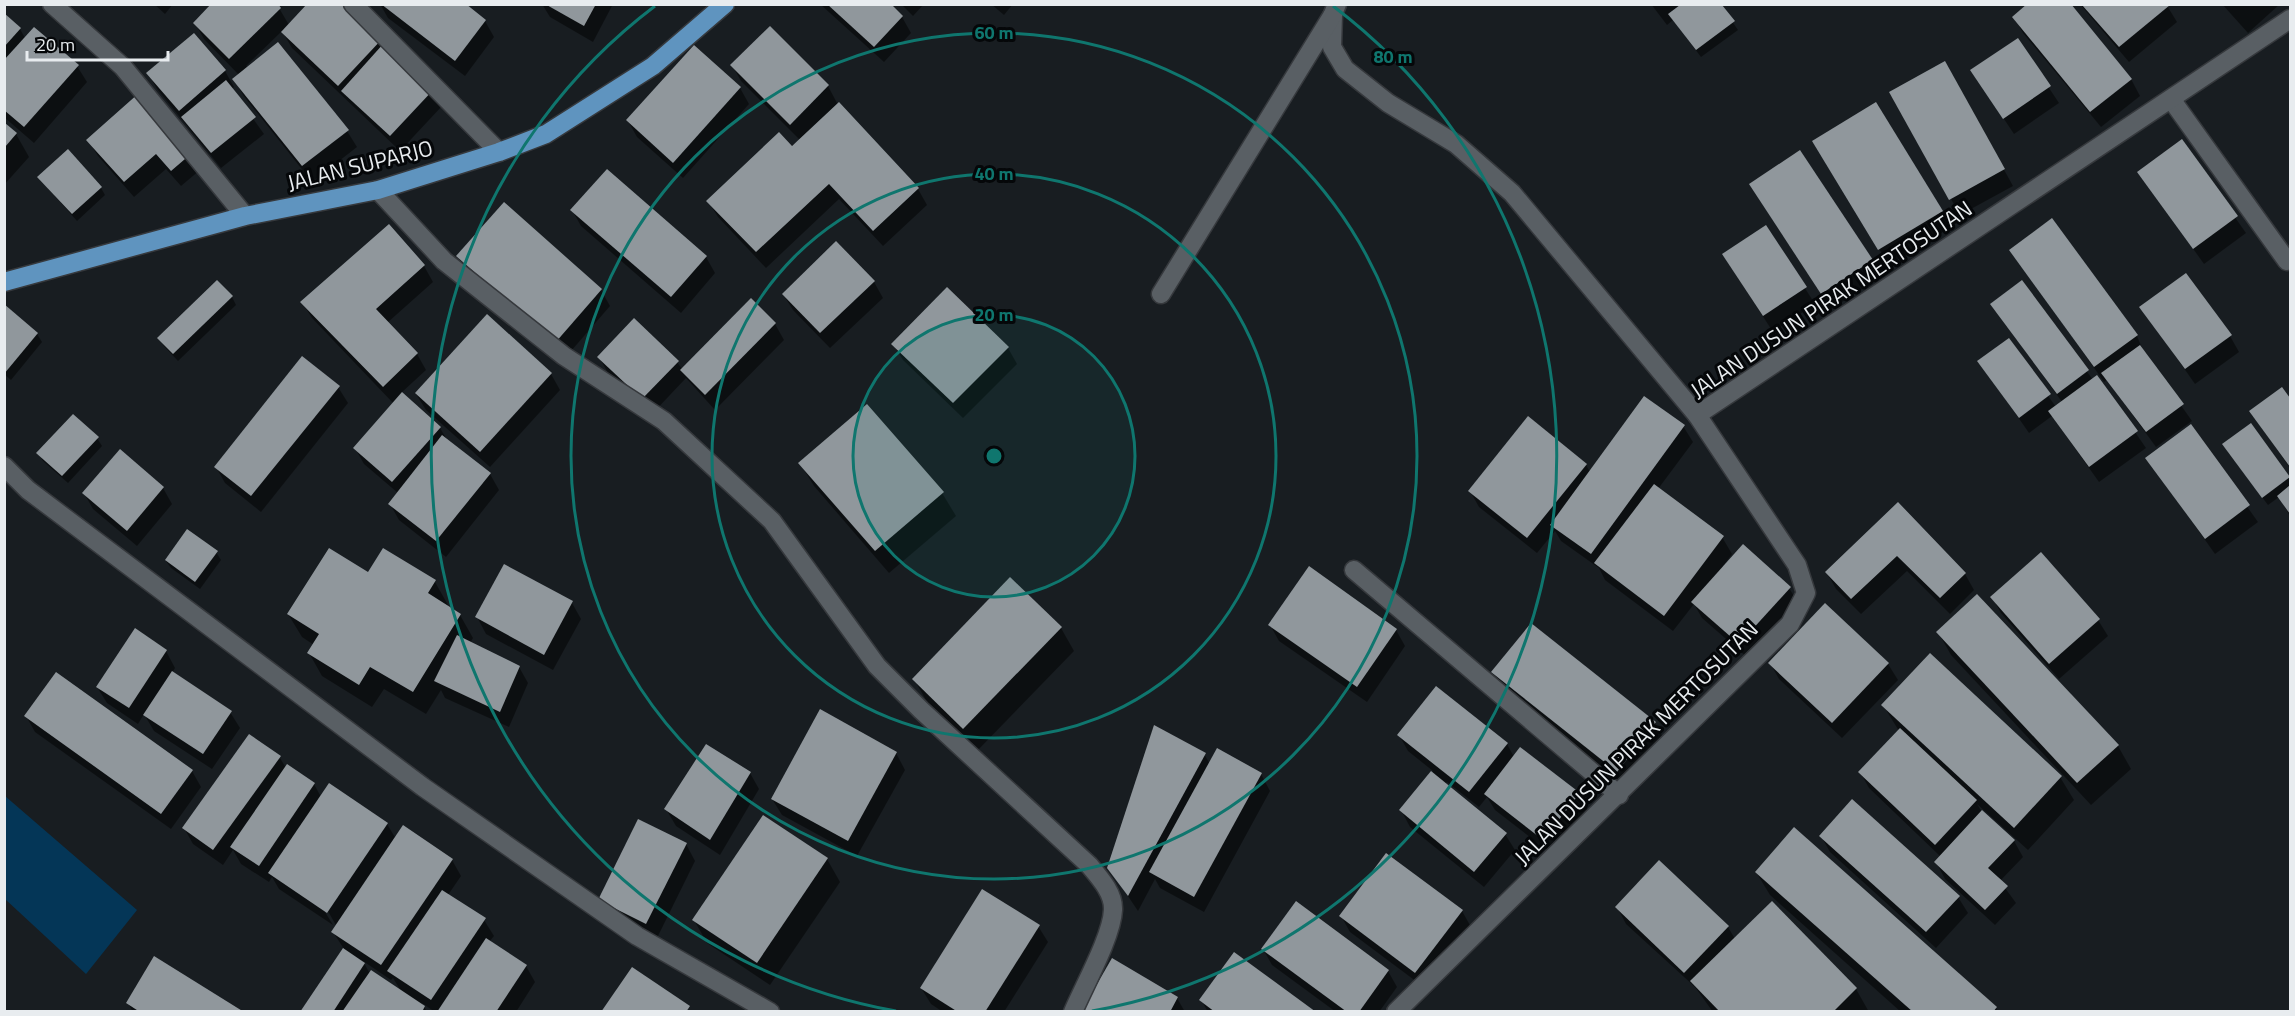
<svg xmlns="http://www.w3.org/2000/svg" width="2295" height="1016" viewBox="0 0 2295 1016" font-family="'Titillium Web',sans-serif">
  <rect width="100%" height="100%" fill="#181d21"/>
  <path fill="#043657" d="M5,796L137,910L86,974L5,899Z"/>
  <g fill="#0007" fill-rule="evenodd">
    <path d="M154,4H173L165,14Z"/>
    <path d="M345,4L443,105L400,151L292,48L282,31L246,66L347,131L357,147L312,182L243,95L234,79L239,75L204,39L195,23L279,8L289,25Z"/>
    <path d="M380,4H463L485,21L494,37L465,76L388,18Z"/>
    <path d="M542,4H613L593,42L550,17Z"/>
    <path d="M820,4H888L902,17L911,33L884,62Z"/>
    <path d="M901,4H924L913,16Z"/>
    <path d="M991,4H1013L1004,15Z"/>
    <path d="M1651,4H1720L1738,30L1701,57L1673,20L1667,25Z"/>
    <path d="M2080,4H2166L2177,22L2129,62Z"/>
    <path d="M2222,4H2280L2248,33Z"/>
    <path d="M4,15L20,29L25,38L77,66L87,82L34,143L4,117Z"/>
    <path d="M2014,17L2131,79L2140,96L2101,127L2023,33Z"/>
    <path d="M770,28L828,86L837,103L918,189L927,205L883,246L839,199L766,268L718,217L708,201L800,140L741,81L732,65Z"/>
    <path d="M193,35L225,71L234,87L232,89L264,134L221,168L157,89L148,73Z"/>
    <path d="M2017,40L2059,103L2014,134L1982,86Z"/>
    <path d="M1945,63L2013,186L1960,215L1891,92Z"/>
    <path d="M740,88L749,104L683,178L637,137L628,121Z"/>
    <path d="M4,125L16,134L29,157L4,185Z"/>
    <path d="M88,140L191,154L200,170L181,186L166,169L134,197L98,156Z"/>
    <path d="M2182,142L2246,233L2204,264L2139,173Z"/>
    <path d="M1800,152L1881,277L1831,309L1760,200Z"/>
    <path d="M1823,158L1941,211L1951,227L1889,265Z"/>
    <path d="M607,171L706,257L715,273L681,313L581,226L572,210Z"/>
    <path d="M39,178L101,188L105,195L77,221Z"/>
    <path d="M504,205L601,290L610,306L565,358L467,272L458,256Z"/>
    <path d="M1766,227L1815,304L1773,332L1733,270Z"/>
    <path d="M836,243L874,282L883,298L830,348L793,310L783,294Z"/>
    <path d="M2011,250L2137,336L2144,353L2192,421L2156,447L2107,380L2104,382Z"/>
    <path d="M424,266L433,282L387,323L417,354L426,370L401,393L440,428L449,443L490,474L499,490L446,557L399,520L390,504L398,493L364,464L355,448L394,404L312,318L302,302Z"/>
    <path d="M2022,282L2093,380L2097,377L2146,448L2099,482L2052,416L2029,433L1979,361L2008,340L2056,407L2062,402L1992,304Z"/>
    <path d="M232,297L236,305L178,361L164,346L159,338Z"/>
    <path d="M5,307L37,334L42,342L11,380L4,374Z"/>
    <path d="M2141,307L2230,336L2239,352L2195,384Z"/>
    <path d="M775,324L784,340L715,410L686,378L652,414L608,373L599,357L677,362L682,369Z"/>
    <path d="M893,344L1008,348L1017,364L963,418L903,360Z"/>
    <path d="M551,374L560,390L490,467L426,410L416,394Z"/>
    <path d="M338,387L348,403L261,512L225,483L216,467Z"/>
    <path d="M2282,389L2290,401V468L2251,412Z"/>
    <path d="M2251,425L2290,480V516L2279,497L2268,505L2228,452Z"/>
    <path d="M1683,426L1693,442L1658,489L1722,537L1732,554L1723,566L1724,567L1789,588L1799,604L1749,659L1702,618L1694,604L1673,631L1605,580L1599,568L1561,541L1555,531L1537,553L1479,507L1470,491L1586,465L1590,472Z"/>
    <path d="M2190,426L2258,522L2215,554L2147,458Z"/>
    <path d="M97,438L102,446L68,483L43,461L38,453Z"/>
    <path d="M800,463L942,493L956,516L889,573L814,486Z"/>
    <path d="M163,488L172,504L137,546L93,509L84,493Z"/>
    <path d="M1898,504L1965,574L1974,590L1950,614L1907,571L1861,614L1836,589L1827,573Z"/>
    <path d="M216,552L221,560L200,589L171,568L166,561Z"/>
    <path d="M368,574L435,582L448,605L447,607L460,615L473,638L470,643L519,667L528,683L509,727L445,698L441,690L426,714L384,689L372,707L322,676L309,653L314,645L302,637L288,614Z"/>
    <path d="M1010,580L1061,628L1074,651L977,751L927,702L914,679Z"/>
    <path d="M1992,597L2098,620L2108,636L2059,679L2001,613Z"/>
    <path d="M572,603L581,619L553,670L486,634L477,617Z"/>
    <path d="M1825,605L1888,664L1898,680L1842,738L1779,679L1770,663Z"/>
    <path d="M1270,625L1396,630L1405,646L1367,702L1279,641Z"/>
    <path d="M1531,625L1655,723L1668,746L1631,794L1506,695L1493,672Z"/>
    <path d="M136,631L166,651L175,668L172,673L230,712L240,728L212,769L154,731L144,714L138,724L107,703L97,687Z"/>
    <path d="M1938,632L2118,746L2131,769L2091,805L1951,655Z"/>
    <path d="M1883,705L2060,777L2074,800L2028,850L1977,804L1982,812L2014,841L2023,857L2000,881L2016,903L1995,925L1945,879L1936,862L1941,857L1869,788L1860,772L1899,731Z"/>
    <path d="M26,716L192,771L201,787L171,829L35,732Z"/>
    <path d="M1399,735L1507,744L1514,757L1579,794L1588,810L1553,855L1495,810L1487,797L1479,807L1447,782L1445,784L1505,834L1515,850L1484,887L1410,827L1401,810L1433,771L1408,751Z"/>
    <path d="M896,753L905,770L857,856L782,815L772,799Z"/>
    <path d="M1204,754L1210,764L1261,774L1270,791L1204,912L1160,888L1155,879L1138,911L1109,868Z"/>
    <path d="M280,758L286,768L314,784L321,797L329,785L387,824L396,839L452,860L461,876L448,895L484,920L494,936L489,942L526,966L535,982L516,1012H435L422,1003L427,1012H302L344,949L333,932L337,927L325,906L322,907L333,925L279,889L272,877L269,882L241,864L233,850L223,865L193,844L184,828ZM363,961L391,980L393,978L401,991L370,974Z"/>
    <path d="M750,773L759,789L720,855L676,826L666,809Z"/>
    <path d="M763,817L827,859L840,882L770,985L707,943L694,920Z"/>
    <path d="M1821,836L1958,897L1968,913L1936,948L1830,852Z"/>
    <path d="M686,844L695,861L656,940L599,900Z"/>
    <path d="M1756,872L1996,1008L1998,1012H1901L1770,895Z"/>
    <path d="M1617,907L1728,927L1735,939L1856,989L1869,1012H1713L1695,987L1626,924Z"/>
    <path d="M1462,911L1471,927L1425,988L1350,932L1341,916Z"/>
    <path d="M1038,926L1048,942L1004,1012H943L931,1004L921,988Z"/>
    <path d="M1263,949L1388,971L1397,987L1379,1012H1336L1272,965Z"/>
    <path d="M1177,998L1185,1012H1083Z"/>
    <path d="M1201,1000L1313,1012H1208Z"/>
    <path d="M128,1003L241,1012H133Z"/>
  </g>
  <g fill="#90979c">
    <path d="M211,4H278L281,8L229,59L193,23Z"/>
    <path d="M307,4H348L383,38L338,86L281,32Z"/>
    <path d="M381,4H466L486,20L455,61Z"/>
    <path d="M545,4H596L584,26Z"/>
    <path d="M827,4H891L903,16L874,47Z"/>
    <path d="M2027,4H2071L2132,79L2090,112L2012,17Z"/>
    <path d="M1680,5H1722L1735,21L1696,50L1668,14Z"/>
    <path d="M2082,5H2170L2119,47Z"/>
    <path d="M4,13L21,28L4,47Z"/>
    <path d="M770,26L829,85L790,125L730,65Z"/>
    <path d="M34,27L79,65L24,127L4,110V60Z"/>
    <path d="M194,33L226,70L179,111L146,73Z"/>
    <path d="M2018,38L2051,86L2003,119L1970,70Z"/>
    <path d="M278,42L349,130L302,166L232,79Z"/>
    <path d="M384,43L435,88L390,136L341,91Z"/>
    <path d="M694,45L741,87L673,163L626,120Z"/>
    <path d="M1945,61L2005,169L1949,200L1889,92Z"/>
    <path d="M226,80L256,117L211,153L181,117Z"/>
    <path d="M139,93L192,153L171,171L156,154L124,182L86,140Z"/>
    <path d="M839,102L919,188L873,231L829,184L756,252L706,201L779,132L792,146Z"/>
    <path d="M1876,102L1943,211L1878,250L1812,141Z"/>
    <path d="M5,123L17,133L5,147Z"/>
    <path d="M2182,139L2238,216L2193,249L2137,172Z"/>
    <path d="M68,149L102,187L72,214L37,177Z"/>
    <path d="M1800,150L1873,260L1821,294L1749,184Z"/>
    <path d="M607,169L707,256L671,297L570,210Z"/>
    <path d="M504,202L602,289L555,343L456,256Z"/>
    <path d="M2052,218L2138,335L2094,367L2009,250Z"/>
    <path d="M389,224L425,265L376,309L418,353L383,387L300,302Z"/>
    <path d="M1766,225L1807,287L1763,316L1722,254Z"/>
    <path d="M836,241L875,281L820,333L782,294Z"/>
    <path d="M2186,273L2232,335L2185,369L2139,307Z"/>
    <path d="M217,280L233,296L173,354L157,338Z"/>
    <path d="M2022,280L2089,370L2057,394L1990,304Z"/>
    <path d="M947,287L1009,347L953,403L891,344Z"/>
    <path d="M751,298L776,323L705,395L680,370Z"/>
    <path d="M4,304L38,333L4,374Z"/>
    <path d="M487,314L552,373L480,452L415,393Z"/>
    <path d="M634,318L679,361L642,399L597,357Z"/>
    <path d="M2009,338L2051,394L2019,418L1977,361Z"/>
    <path d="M2140,345L2184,404L2146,432L2101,373Z"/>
    <path d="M302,356L340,386L251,496L214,467Z"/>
    <path d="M2097,375L2138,431L2089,467L2048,411Z"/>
    <path d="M2282,387L2290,398V467L2249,411Z"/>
    <path d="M402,392L441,427L392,482L353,448Z"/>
    <path d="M1644,396L1685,425L1591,554L1550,525Z"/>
    <path d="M867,404L944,492L875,551L798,463Z"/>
    <path d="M73,414L99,437L62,476L36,453Z"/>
    <path d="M1528,416L1587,464L1527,538L1468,491Z"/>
    <path d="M2251,423L2290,477L2262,498L2222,444Z"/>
    <path d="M2191,424L2250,505L2205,539L2145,458Z"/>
    <path d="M442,435L491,473L436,541L388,504Z"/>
    <path d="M120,449L164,487L127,531L82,493Z"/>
    <path d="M1654,484L1724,536L1664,616L1594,563Z"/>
    <path d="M2290,485V514L2277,496Z"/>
    <path d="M1898,502L1966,573L1940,598L1897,556L1851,599L1825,572Z"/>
    <path d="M187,529L218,551L195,582L165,560Z"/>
    <path d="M1743,544L1791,587L1739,644L1691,602Z"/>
    <path d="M329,548L368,572L383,548L436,580L428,593L461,614L413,692L370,667L359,685L307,653L319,634L287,614Z"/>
    <path d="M2041,552L2100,619L2049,664L1990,597Z"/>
    <path d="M504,564L573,601L544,655L475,617Z"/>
    <path d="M1309,566L1397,629L1357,687L1268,625Z"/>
    <path d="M1010,577L1062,627L963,729L912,679Z"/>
    <path d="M1977,594L2119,745L2077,783L1936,632Z"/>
    <path d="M1825,603L1889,663L1832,723L1768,663Z"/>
    <path d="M1531,623L1656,722L1617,772L1491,672Z"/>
    <path d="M135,628L167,650L129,708L96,687Z"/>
    <path d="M457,635L520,666L500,712L434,681Z"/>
    <path d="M1930,653L2062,776L2014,828L1881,705Z"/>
    <path d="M172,671L232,711L203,754L143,715Z"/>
    <path d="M56,672L193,770L161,814L24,716Z"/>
    <path d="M1436,686L1508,743L1469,792L1397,735Z"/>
    <path d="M820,709L897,752L848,841L771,799Z"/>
    <path d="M1154,725L1206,753L1128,896L1107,868Z"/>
    <path d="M1900,728L1977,800L1935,845L1858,772Z"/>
    <path d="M249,734L281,756L213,850L182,828Z"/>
    <path d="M706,744L751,772L710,840L664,809Z"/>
    <path d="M1520,747L1580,793L1543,840L1484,794Z"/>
    <path d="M1217,748L1262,773L1194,897L1149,872Z"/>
    <path d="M287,764L315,783L259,866L230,847Z"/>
    <path d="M1431,771L1507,833L1474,872L1399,810Z"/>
    <path d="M329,783L388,823L327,913L268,873Z"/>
    <path d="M1852,799L1960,896L1926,932L1819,836Z"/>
    <path d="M1982,810L2015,840L1988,868L2008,886L1985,910L1934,862Z"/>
    <path d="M763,815L828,858L757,963L692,920Z"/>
    <path d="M638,819L687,843L646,924L598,900Z"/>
    <path d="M403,825L453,859L381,965L331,932Z"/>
    <path d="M1794,827L1997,1007L1993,1012H1913L1755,872Z"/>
    <path d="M1386,853L1463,910L1415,973L1339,916Z"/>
    <path d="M1659,860L1729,926L1684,973L1615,907Z"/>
    <path d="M982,889L1040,925L985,1012H958L920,988Z"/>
    <path d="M442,890L486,918L431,1000L387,971Z"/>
    <path d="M1296,901L1389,970L1359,1012H1347L1261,949Z"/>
    <path d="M1772,901L1857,988L1833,1012H1720L1690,981Z"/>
    <path d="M486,938L527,965L496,1012H437Z"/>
    <path d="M343,948L365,963L333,1012H300Z"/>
    <path d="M1234,952L1316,1012H1215L1199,1000Z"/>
    <path d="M154,956L244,1012H140L126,1003Z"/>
    <path d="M1112,958L1178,997L1170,1012H1081Z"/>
    <path d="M632,967L690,1006L686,1012H601Z"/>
    <path d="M371,970L425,1006L422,1012H342Z"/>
  </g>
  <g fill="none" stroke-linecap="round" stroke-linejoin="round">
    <defs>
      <g id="minor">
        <path d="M52,4L123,67L245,216"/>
        <path d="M353,4L499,152"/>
        <path d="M1337,4L1333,14L1332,47L1345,69L1388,103L1456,144L1512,193L1697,415"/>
        <path d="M2171,99L2287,261"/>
        <path d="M378,190L444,261L564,356L664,421L772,521L877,666L921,710L1089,865C1099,877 1114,893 1113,910C1112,936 1084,986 1073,1012"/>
        <path d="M1161,294L1332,16"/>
        <path d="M4,466L28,490L423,787L637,936L770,1012"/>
        <path d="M1354,570L1619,795"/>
        <path d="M1396,1012L1790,624L1806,593L1797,565L1697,415L2290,19"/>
      </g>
      <path id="major" d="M4,282L245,216L378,190L499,152L546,134L653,66L725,4"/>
    </defs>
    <use href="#minor" stroke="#36393d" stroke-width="21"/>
    <use href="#major" stroke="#36393d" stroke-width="21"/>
    <use href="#minor" stroke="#595f64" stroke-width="18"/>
    <use href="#major" stroke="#5f94bf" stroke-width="18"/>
  </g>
  <circle cx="994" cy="456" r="141" fill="#0f766e" fill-opacity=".12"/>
  <g fill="none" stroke="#0f766e" stroke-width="3">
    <circle cx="994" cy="456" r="141"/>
    <circle cx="994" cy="456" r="282"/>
    <circle cx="994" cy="456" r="423"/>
    <path d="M896 1011A564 564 0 0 1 655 6M1333 6A564 564 0 0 1 1092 1011"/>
  </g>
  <g text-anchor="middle" stroke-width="6" stroke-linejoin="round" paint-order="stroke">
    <g font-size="22" fill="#e8ecef" stroke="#050709">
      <text transform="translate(360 165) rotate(-14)" y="8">JALAN SUPARJO</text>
      <text transform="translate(1831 299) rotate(-34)" y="8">JALAN DUSUN PIRAK MERTOSUTAN</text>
      <text transform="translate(1636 743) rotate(-45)" y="8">JALAN DUSUN PIRAK MERTOSUTAN</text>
    </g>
  </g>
  <circle cx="994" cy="456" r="9" fill="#0f766e" stroke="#050709" stroke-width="3"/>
  <g font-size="18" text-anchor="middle" font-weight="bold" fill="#0f766e" stroke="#050709" stroke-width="6" stroke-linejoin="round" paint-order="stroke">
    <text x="994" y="39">60 m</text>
    <text x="1393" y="63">80 m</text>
    <text x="994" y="180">40 m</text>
    <text x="994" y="321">20 m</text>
  </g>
  <rect width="2295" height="1016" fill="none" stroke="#e8ecef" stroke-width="12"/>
  <path d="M27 51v9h141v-9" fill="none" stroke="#e8ecef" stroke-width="3"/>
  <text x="36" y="51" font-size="18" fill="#e8ecef" stroke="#050709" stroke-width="4.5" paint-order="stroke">20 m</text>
</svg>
